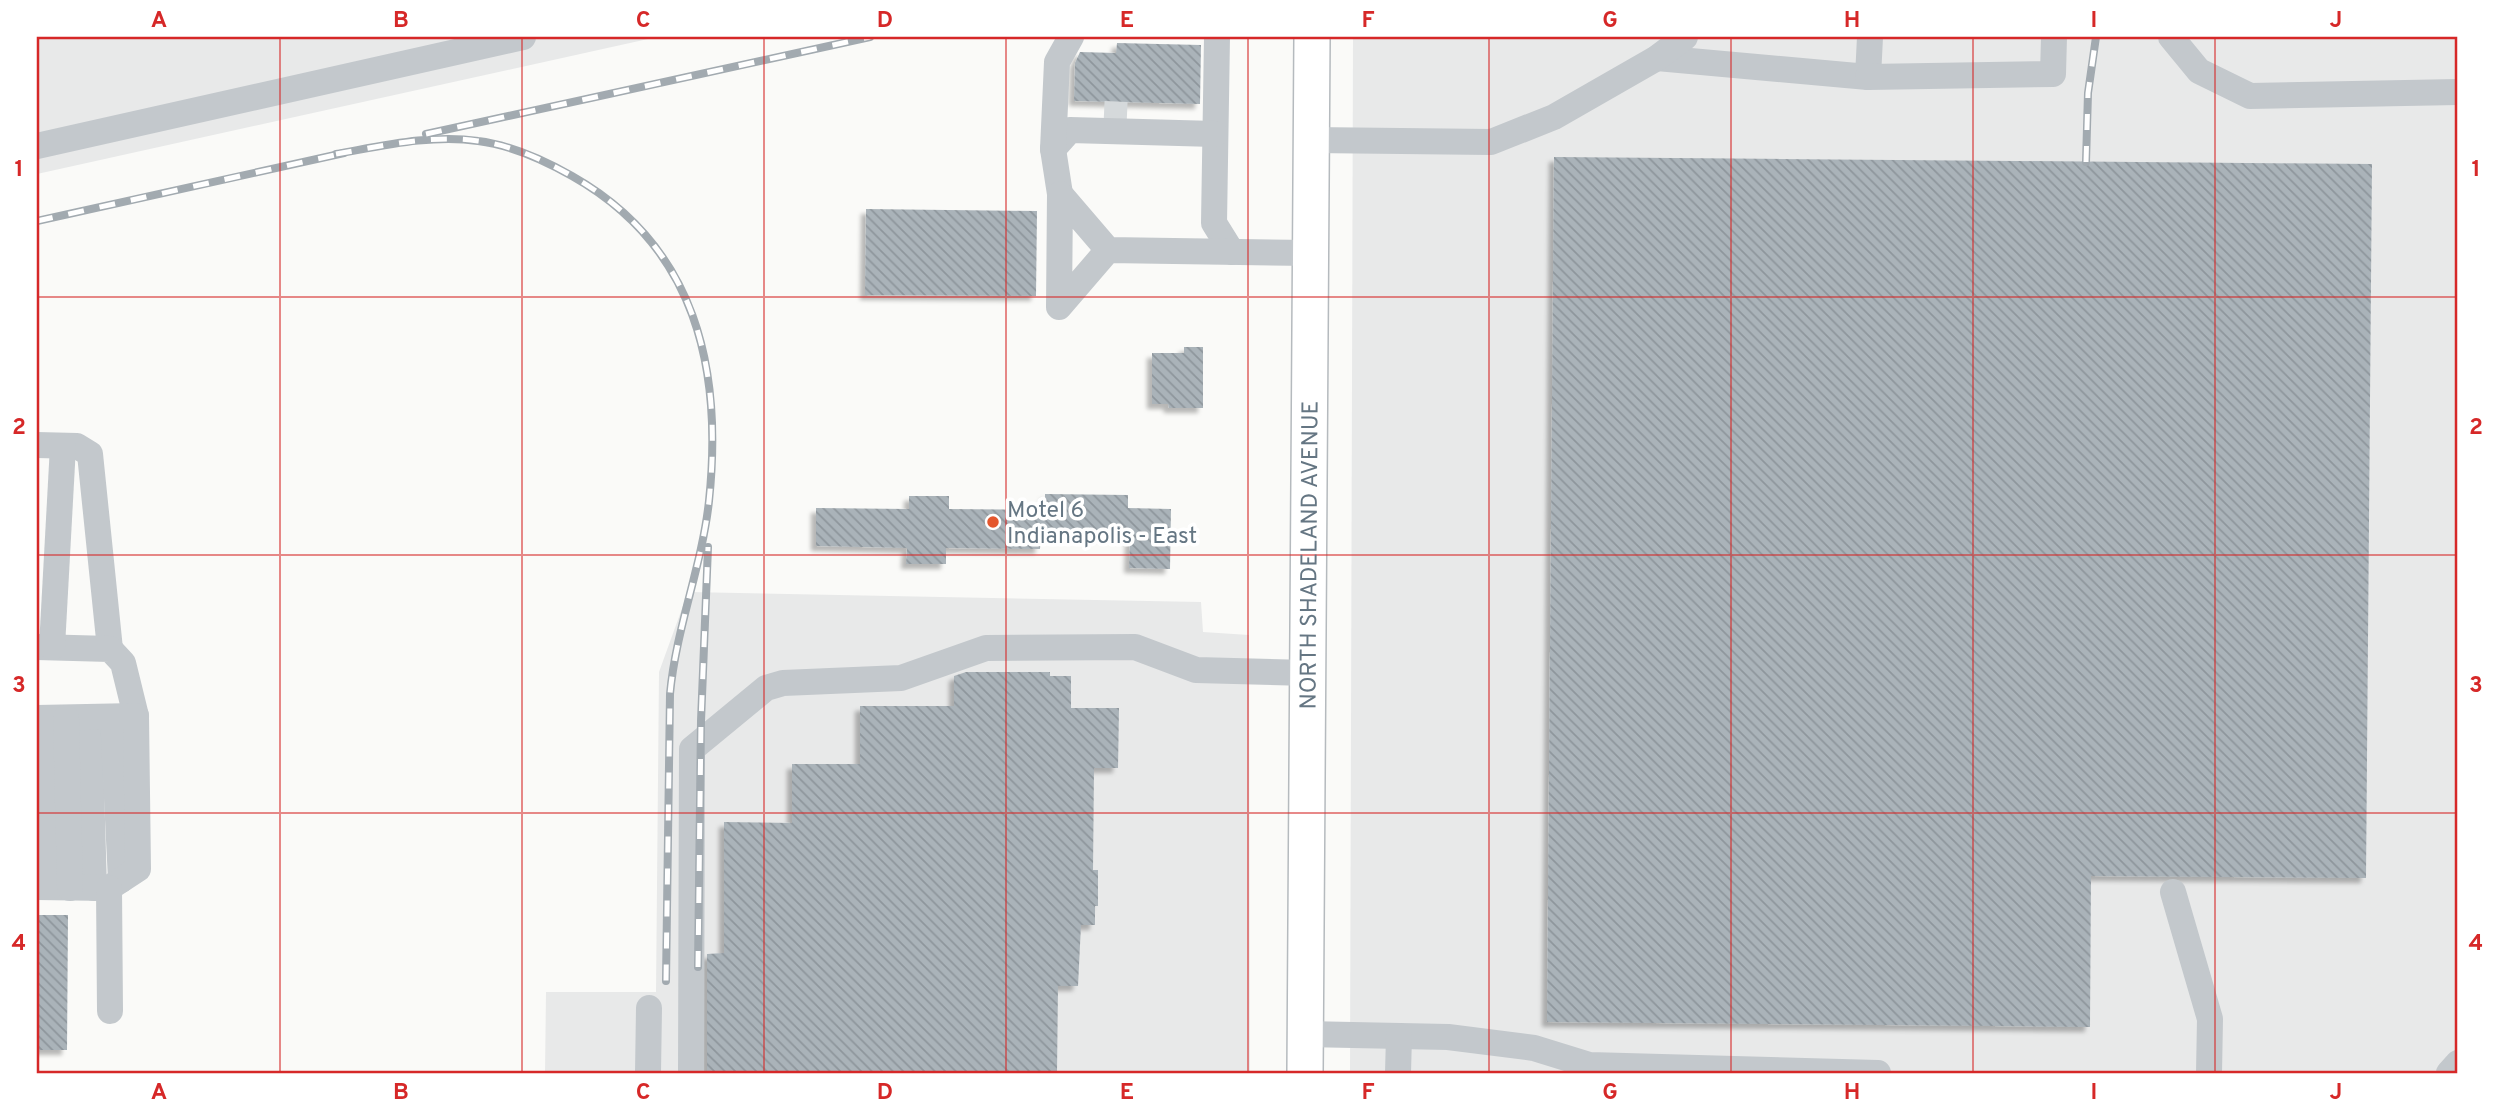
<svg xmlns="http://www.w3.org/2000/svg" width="2495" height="1110" viewBox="0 0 2495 1110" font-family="Overpass,sans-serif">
  <defs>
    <pattern id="building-back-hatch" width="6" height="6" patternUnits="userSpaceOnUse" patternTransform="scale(1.75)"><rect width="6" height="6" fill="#aab3b9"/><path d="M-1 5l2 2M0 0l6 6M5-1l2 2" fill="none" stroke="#8e969c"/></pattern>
    <filter id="shadow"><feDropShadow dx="-5" dy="5" stdDeviation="2" flood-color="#0004"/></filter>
  </defs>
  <rect width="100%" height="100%" fill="#fafaf8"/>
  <g fill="#e8e9e9">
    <path d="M37,37H657L37,174Z"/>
    <path d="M1353,37H2458V1073H1350Z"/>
    <path d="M688,592L1201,602L1203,632L1249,635L1250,1073H545L546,992H656L659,672Z"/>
  </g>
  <g fill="url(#building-back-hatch)" filter="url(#shadow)">
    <path d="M1117,43L1201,45L1200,104L1074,101L1075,63L1080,52L1116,53Z"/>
    <path d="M1554,157L2372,164L2366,878L2091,876L2090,1027L1547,1022Z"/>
    <path d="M866,209L1037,211L1036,296L865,295Z"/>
    <path d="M1184,347H1203V408H1169L1168,404H1152V353H1184Z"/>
    <path d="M1045,494L1128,495V508L1171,509L1170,569L1129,568L1130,536L1041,534L1040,549L946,548V564H906L907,548L816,546V508L909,509V496H949V509L1045,510Z"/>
    <path d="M966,672H1050V676H1071V708H1119L1118,768H1094L1093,870H1098V906H1095V925H1081L1078,986H1058L1057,1073H707V954L724,953V822L792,823V764H860V706H954V676Z"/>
    <path d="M37,915H68L67,1050H37Z"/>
  </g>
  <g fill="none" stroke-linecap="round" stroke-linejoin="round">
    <path stroke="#d5d9db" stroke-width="26" stroke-dasharray="26 13" stroke-linecap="butt" d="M1104,114L1127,115"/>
    <defs>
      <g id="major">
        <path id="s1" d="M1305,1073L1312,37"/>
      </g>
    </defs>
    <use href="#major" stroke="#b5babe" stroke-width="38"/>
    <g stroke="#c3c8cc" stroke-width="26">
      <path d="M1217,37L1214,223L1232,252"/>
      <path d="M2171,37L2199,71L2250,96L2458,92"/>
      <path d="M1657,58L1868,77L1870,37"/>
      <path d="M1868,77L2053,74L2054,37"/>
      <path d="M1311,140L1491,142L1554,117L1657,58L1685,37"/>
      <path d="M37,146L523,37"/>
      <path d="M1053,149L1070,130L1215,134"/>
      <path d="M1060,194L1053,149L1057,62L1071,37"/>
      <path d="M1108,250L1060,194L1059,307L1108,250L1310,253"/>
      <path d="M37,445L77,446L90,454L110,649"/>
      <path d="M37,647L110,649L123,663L136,716"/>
      <path d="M52,647L63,446"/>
      <path d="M89,717L94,888"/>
      <path d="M113,717L121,880"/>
      <path d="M37,718L136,716L138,869L109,888L37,887"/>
      <path d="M41,718L46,887"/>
      <path d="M66,718L70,888"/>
      <path d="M109,888L110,1011"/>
      <path d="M2173,892L2210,1019L2209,1073"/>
      <path d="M1305,1034L1448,1037L1534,1048L1589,1065L1878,1073"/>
      <path d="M648,1073L649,1008"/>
      <path d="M691,1073L692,749L766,688L783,683L901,678L986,648L1135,647L1196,670L1308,673"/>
      <path d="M1398,1073L1399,1036"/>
      <path d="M2449,1073L2458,1063"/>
    </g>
    <use href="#major" stroke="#fff" stroke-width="35"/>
    <defs>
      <g id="rail">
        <path d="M426,134L870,37"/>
        <path d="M336,154C382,146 432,134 478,141C511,145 544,160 572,176C696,246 723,368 709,501C702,566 676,628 670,694L666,981"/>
        <path d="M2086,162L2088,93L2096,37"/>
        <path d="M37,221L344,153"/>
        <path d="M698,967L701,721L708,547"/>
      </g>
    </defs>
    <use href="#rail" stroke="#a2aab0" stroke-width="8"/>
    <use href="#rail" stroke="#fff" stroke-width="5" stroke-dasharray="16" stroke-linecap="butt"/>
  </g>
  <path fill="none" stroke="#d62828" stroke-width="2" stroke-opacity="0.55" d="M280,37V1073M522,37V1073M764,37V1073M1006,37V1073M1248,37V1073M1489,37V1073M1731,37V1073M1973,37V1073M2215,37V1073M37,297H2458M37,555H2458M37,813H2458"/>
  <circle fill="#e4572e" stroke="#fff" stroke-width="2.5" cx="993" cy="522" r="7"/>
  <g text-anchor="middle" stroke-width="7" stroke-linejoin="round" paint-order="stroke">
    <g font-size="23" fill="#657683" stroke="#fff" text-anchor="start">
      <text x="1007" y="517">Motel 6<tspan x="1007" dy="26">Indianapolis - East</tspan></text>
    </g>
    <g font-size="23" fill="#657683" stroke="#fff">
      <text dy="8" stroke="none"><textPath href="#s1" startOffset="518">NORTH SHADELAND AVENUE</textPath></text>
    </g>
  </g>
  <rect width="2495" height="1110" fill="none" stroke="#ffffff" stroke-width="77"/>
  <rect x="38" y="38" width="2418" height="1034" fill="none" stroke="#d62828" stroke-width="2.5"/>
  <g font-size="23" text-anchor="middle" font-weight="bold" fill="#d62828">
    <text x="159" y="27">A</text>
    <text x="401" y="27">B</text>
    <text x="643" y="27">C</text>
    <text x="885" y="27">D</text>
    <text x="1127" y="27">E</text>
    <text x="1368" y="27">F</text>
    <text x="1610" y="27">G</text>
    <text x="1852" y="27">H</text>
    <text x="2094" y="27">I</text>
    <text x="2336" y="27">J</text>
    <text x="19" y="176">1</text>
    <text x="2476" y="176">1</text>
    <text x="19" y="434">2</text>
    <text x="2476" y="434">2</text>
    <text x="19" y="692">3</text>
    <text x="2476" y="692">3</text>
    <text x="19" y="950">4</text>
    <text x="2476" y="950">4</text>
    <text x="159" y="1099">A</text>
    <text x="401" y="1099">B</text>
    <text x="643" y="1099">C</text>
    <text x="885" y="1099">D</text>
    <text x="1127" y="1099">E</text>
    <text x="1368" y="1099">F</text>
    <text x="1610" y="1099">G</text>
    <text x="1852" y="1099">H</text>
    <text x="2094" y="1099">I</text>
    <text x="2336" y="1099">J</text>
  </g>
</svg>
